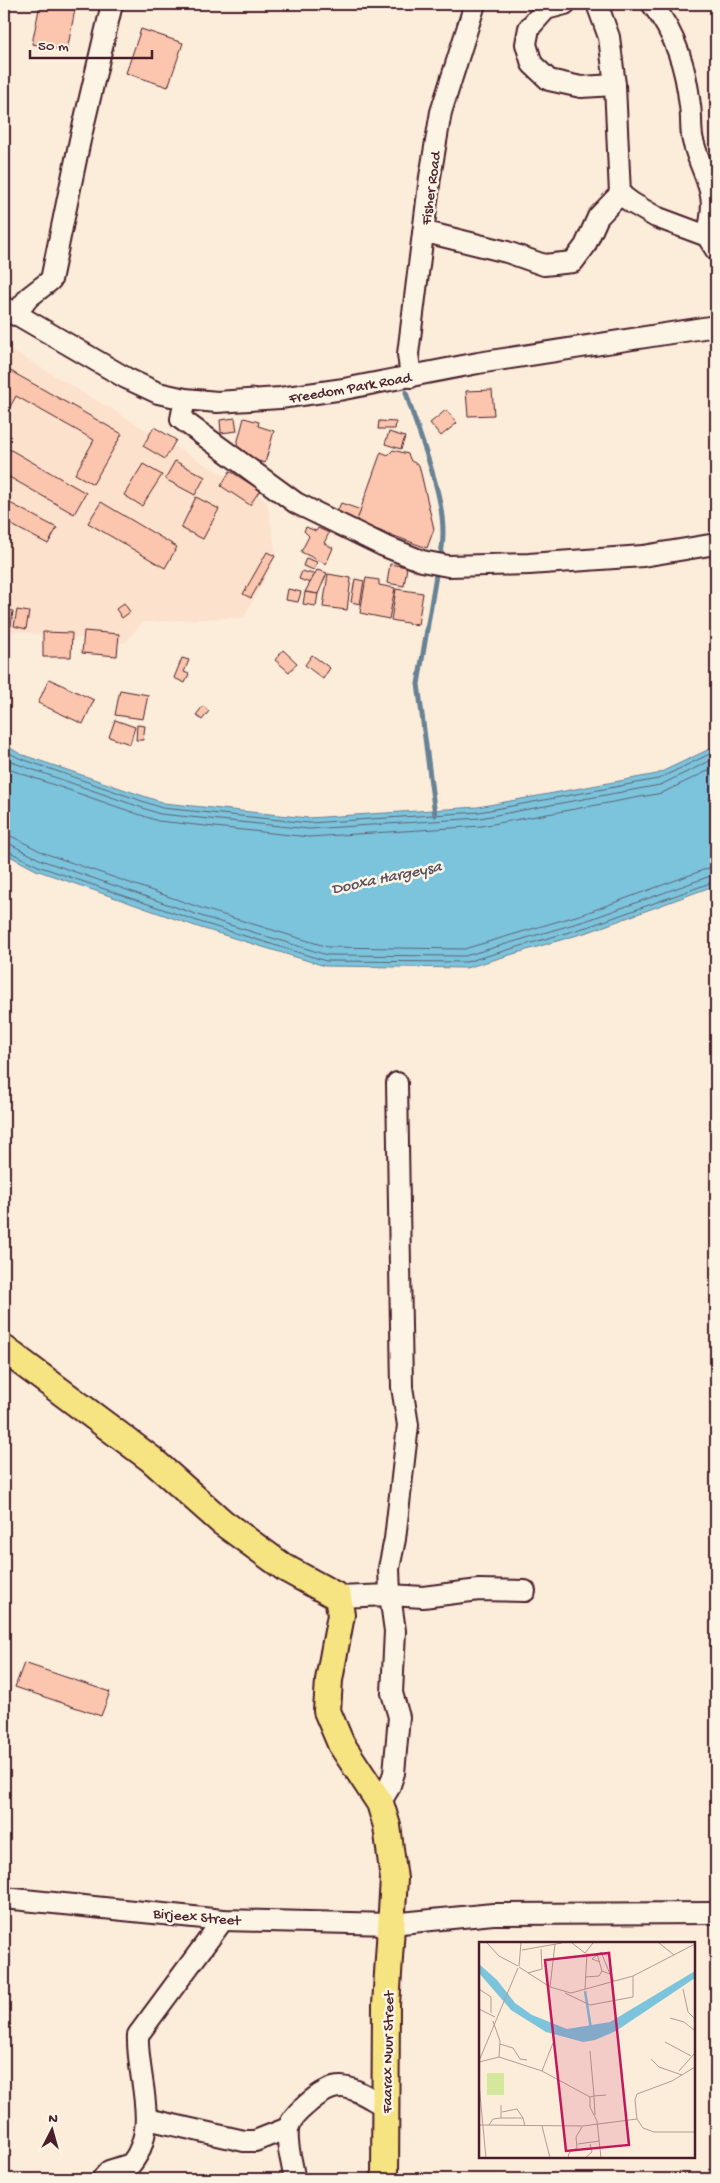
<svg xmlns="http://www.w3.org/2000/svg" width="720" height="2183" viewBox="0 0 720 2183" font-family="'Gochi Hand',sans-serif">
  <rect width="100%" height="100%" fill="#fcecda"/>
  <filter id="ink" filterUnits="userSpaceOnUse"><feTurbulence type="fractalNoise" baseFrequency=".02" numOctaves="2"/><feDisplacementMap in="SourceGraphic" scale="10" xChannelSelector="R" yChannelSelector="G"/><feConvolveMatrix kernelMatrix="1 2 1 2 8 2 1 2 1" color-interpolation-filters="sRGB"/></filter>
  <g filter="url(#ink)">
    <path fill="#fce1cc" d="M4,346L267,501L276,557L244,617L142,622L125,643L4,630Z"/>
    <path fill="#7bc4dc" stroke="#678295" d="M4,744L20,754L164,803L308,818L478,807L657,774L716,746V885L591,931L466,968L325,966L201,928L36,870L4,853Z"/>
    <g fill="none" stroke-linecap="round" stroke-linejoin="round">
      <g stroke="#5e6172" stroke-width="1">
        <path d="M4,750L19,758L162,808L309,823L479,812L658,779L716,751"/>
        <path d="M4,757L17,764L160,814L309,829L480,818L660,785L716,758"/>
        <path d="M4,766L14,771L158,821L309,837L482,826L662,793L716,767"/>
        <path d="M4,835L13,837L44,853L207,910L328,947L464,949L586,913L709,868L716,867"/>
        <path d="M4,843L10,844L41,860L204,917L327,955L465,956L588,920L716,874"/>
        <path d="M4,849L38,866L203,923L326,961L466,962L590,926L716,881"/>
      </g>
      <g stroke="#678295" stroke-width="5">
        <path d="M406,392C419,440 455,511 439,561"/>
        <path d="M435,815L418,684L437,569"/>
      </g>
    </g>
    <g fill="#fbc6ad" stroke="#4a1f2b">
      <path d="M40,4H76L67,51L32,44Z"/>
      <path d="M141,29L183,43L168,87L126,73Z"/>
      <path d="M7,369L122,434L93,484L75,474L94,440L16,396L4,418V375Z"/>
      <path d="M492,390L494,415L468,416L466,391Z"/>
      <path d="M446,410L457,423L441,436L430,423Z"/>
      <path d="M235,418L237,431L221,433L220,420Z"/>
      <path d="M244,418L259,422L258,426L274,431L265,463L238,455L236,448Z"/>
      <path d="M379,421L396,422L395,429H378Z"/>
      <path d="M154,427L176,440L165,459L143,446Z"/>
      <path d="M389,432L405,437L401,449L385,444Z"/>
      <path d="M4,446L86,493L74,514L4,474Z"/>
      <path d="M393,450L408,454L411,461L419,465L434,529L427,548L356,522L381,452L388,455Z"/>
      <path d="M175,461L205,477L195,495L165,479Z"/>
      <path d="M143,464L162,475L142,506L124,495Z"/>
      <path d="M230,471L260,490L250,505L221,486Z"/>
      <path d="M196,497L219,509L203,539L181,528Z"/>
      <path d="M8,502L57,528L48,544L4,521V511Z"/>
      <path d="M101,502L177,547L165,568L88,523Z"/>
      <path d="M341,503L361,510L356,522L336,514Z"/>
      <path d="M306,527L316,531L318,528L329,533L324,543L333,548L326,564L301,552L309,536L304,531Z"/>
      <path d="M267,552L275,556L251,598L243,594Z"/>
      <path d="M306,558L317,562L314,570L303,566Z"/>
      <path d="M390,564L407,567L404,586L387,583Z"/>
      <path d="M317,570L327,573L318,594L305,592Z"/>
      <path d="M302,571L313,574L310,583L299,579Z"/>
      <path d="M328,574L351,578L347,610L323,607Z"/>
      <path d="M366,578L379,580V585L395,588L389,619L360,613Z"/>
      <path d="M355,579L364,581L360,604L351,602Z"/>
      <path d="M288,589L301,592L298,602L286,600Z"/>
      <path d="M396,589L423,593L418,625L391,620Z"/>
      <path d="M305,592L318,594L316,606L303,604Z"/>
      <path d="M124,603L130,612L122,618L116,609Z"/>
      <path d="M4,609L13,611L11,626L4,625Z"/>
      <path d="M17,610L29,612L26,629L14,626Z"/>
      <path d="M84,631L119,634L117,656L82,653Z"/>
      <path d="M43,632L72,633L71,657H43Z"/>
      <path d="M283,650L297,663L289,672L275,660Z"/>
      <path d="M312,655L330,668L323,679L305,665Z"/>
      <path d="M182,658L189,660L184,672L189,674L185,683L174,678Z"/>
      <path d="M49,679L94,700L83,724L38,703Z"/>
      <path d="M120,690L148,695L143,719L115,715Z"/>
      <path d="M203,706L209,711L202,720L196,715Z"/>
      <path d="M115,720L135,727L130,744L109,737Z"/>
      <path d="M137,725L145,726L143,740H136Z"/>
      <path d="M24,1663L110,1692L101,1716L15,1687Z"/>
    </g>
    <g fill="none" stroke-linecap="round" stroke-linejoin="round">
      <defs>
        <g id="minor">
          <path d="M565,4L546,9L529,28L526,44L532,64L549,80L581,87L615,85"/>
          <path d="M652,4C676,35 686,68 690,106C692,118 690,130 693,141C704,182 720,190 707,236"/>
          <path d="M620,194L632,203L656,217L707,236L716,250"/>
          <path d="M423,234H434L507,252L544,265L573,262L585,246L598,217L620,194L615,85L609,37L597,4"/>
          <path d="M4,307L126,378L158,393L185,399L217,402L280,398L344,389L478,363L716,326"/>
          <path d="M15,315L29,297L51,280L80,140L112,4"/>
          <path d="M411,377L408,354L430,177L441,112L475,4"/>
          <path d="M185,399L181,419L296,503L382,545L422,561L448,566L529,564L643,556L716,544"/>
          <path d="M338,1597L390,1595L389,1568L395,1539L408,1425L402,1387L397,1083"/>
          <path d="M380,1803L389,1788L394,1773L399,1717L392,1693L395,1631L390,1595L423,1597L479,1590L525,1591"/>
          <path d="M4,1898L223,1920L391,1924L493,1914L716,1913"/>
          <path d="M147,2119L244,2141H255L288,2128"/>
          <path d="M102,2179L109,2171L131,2164C161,2127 136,2077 138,2035L223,1920"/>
          <path d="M294,2179C293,2162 286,2148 288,2130C289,2121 298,2112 305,2106C339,2075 350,2087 386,2107"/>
        </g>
        <path id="major" d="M4,1349L151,1459L222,1522L285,1568L338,1597L341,1615L329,1680L327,1711L341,1744L380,1803L387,1826L394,1879L386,2005L385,2179"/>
      </defs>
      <use href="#minor" stroke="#4a1f2b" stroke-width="24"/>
      <use href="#major" stroke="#4a1f2b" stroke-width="30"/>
      <use href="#minor" stroke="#fcf5e5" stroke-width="20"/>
      <use href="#major" stroke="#f6e381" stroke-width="26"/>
    </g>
  </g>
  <g text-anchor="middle" stroke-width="5" stroke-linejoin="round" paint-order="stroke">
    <g font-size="15" fill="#4a1f2b" stroke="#fcf5e5">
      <text transform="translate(430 188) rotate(-82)" y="5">Fisher Road</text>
      <text transform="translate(350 387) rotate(-10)" y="5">Freedom Park Road</text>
      <text transform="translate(197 1916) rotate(5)" y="5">Birjeex Street</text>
      <text transform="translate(387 2052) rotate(-89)" y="5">Faarax Nuur Street</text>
    </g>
    <g font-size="16" font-style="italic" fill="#595160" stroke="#fcf5e5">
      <text transform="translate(386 876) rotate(-12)" y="6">Dooxa Hargeysa</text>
    </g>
  </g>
  <g transform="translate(479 1942)">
    <rect width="216" height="216" fill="#fcecda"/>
    <path d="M8,131H25V153H8Z" fill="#d4e89d"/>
    <path d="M0,22L18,38L36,61L53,73L88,87L131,80L216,29V36L137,89L116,98L104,100L67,90L32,68L0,31Z" fill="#7bc4dc"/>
    <path fill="none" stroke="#7bc4dc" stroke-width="2.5" d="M106,49L112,87"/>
    <path fill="none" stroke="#b59a94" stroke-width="1" d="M8,1L20,14L39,24M93,1L106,11L114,1M180,1L195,13M43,8L83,1M121,20L113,17L122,10L131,32M40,24L42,1M40,25L71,45L92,51L154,34L216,2M123,29L131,32L135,39M49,31L63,27L62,7M106,35L120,34L123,29L118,12M71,45L76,2M0,47L12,55V71M106,47L108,11M204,47L209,70L216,77M86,51L111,63L154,55V34M0,67L16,75M191,76L205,80L216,89M14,79L21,99L20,115M186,100L212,114M21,102L34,106L41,117L48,118M172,117L180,125L203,133M0,119L39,26M0,120L20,115L63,129L111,155V165L118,179L122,216M216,125L193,139L158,152L156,158L158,177L164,186L175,190H216M63,129L74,101M200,129L216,111M0,142L7,216M111,155L115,154L111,109M23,170L38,167L44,176M116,173L115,154L127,153M22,176H44L46,184M0,183L104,184L158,177M10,183L14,177L22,176V163M63,184L71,216M99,202L120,199M89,216L90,211L98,206L97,195L103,185M106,216L113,210L111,202"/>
    <path fill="#c2185b" fill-opacity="0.15" stroke="#c2185b" stroke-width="2.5" d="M130,11L150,203L87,209L66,18Z"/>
    <rect width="216" height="216" fill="none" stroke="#4a1f2b" stroke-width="2.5"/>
  </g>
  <rect width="720" height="2183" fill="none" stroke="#fcf5e5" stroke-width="20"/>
  <rect x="10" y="10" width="700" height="2163" fill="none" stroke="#4a1f2b" stroke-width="2" filter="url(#ink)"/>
  <g transform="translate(52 2130) rotate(6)" stroke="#fcf5e5" stroke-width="4" paint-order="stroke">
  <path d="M0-4L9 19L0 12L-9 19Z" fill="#4a1f2b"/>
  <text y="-8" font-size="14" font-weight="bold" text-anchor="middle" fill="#4a1f2b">N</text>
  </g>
  <path d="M30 50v8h122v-8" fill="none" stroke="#4a1f2b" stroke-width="2.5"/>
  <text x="38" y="50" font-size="15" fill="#4a1f2b" stroke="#fcf5e5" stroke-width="4" paint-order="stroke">50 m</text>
</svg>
